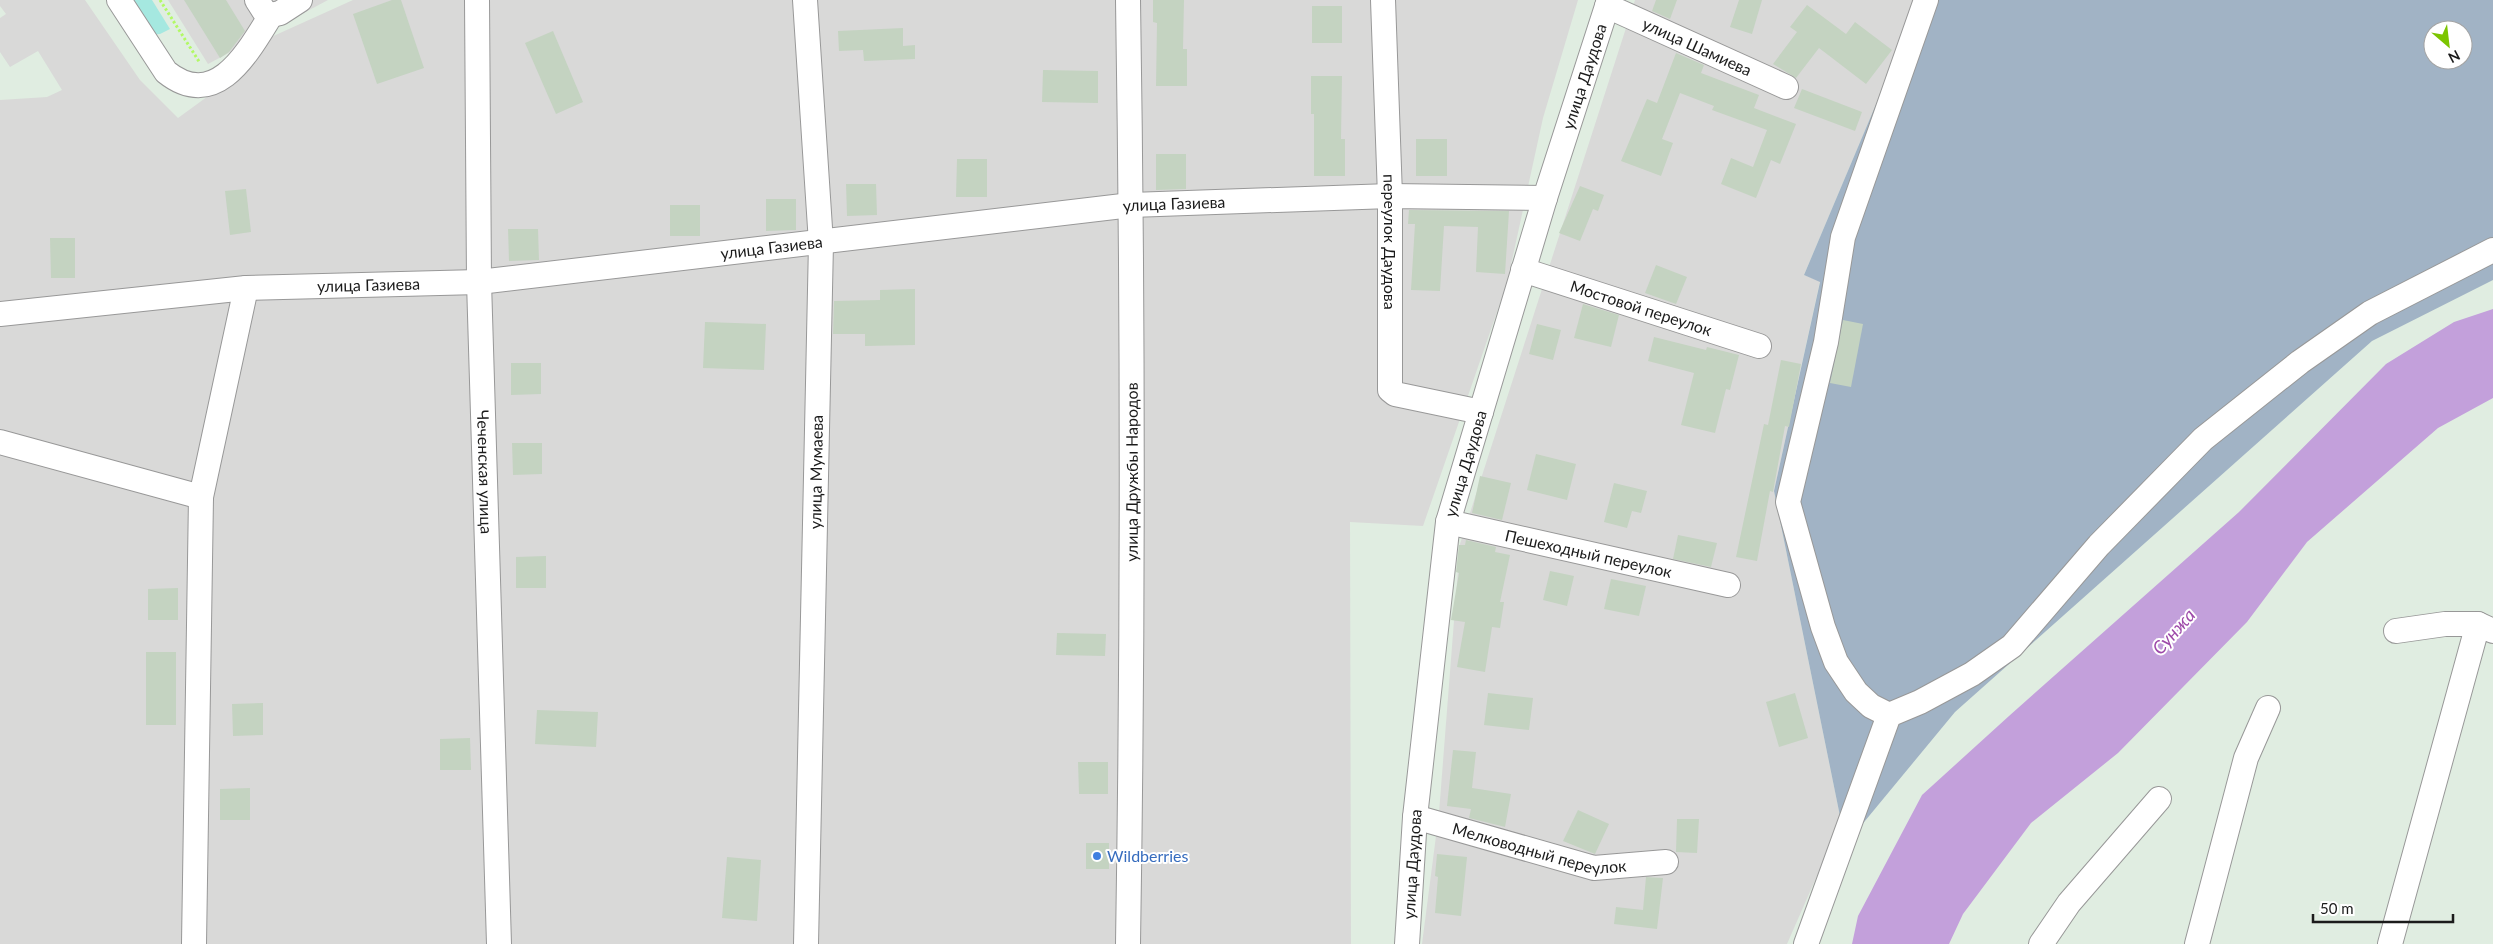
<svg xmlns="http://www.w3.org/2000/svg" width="2493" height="944" viewBox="0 0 2493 944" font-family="Lato,sans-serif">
  <rect width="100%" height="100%" fill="#e0ede1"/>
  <g fill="#d9d9d8">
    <path d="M0,0H85L140,80L178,118L237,75L269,38L353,0H1578L1543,118L1507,283L1423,526L1350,522L1351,944H0V100L47,97L62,90L38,51L10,67L0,52V18L6,14L0,6Z"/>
    <path d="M168,0H328L208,64Z"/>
    <path d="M1635,0H1920L1804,275L1820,281L1774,491L1841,821L1787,944H1422L1439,813L1460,544Z"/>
  </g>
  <path fill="#a5e8e0" d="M127,0H152L170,29L160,34L150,35Z"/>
  <path fill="#a1b3c5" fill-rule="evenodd" d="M1920,0H2493V280L2372,341L1955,712L1860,827L1841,821L1774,491L1820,282L1804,275ZM2433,30H2463V60H2433Z"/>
  <path fill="#c3a0db" d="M2493,309V398L2438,428L2307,542L2247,622L2118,753L2031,823L1963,914L1949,944H1852L1858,916L1922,795L2009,716L2239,512L2386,364L2454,322Z"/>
  <g fill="#c4d3c1">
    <path d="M184,0H226L245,31L229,52L220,58Z"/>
    <path d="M392,0H401L424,68L377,84L353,14Z"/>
    <path d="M1153,0H1184L1183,49H1187V86H1156L1157,23L1153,22Z"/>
    <path d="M1656,0H1677L1670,19L1652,11Z"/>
    <path d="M1739,0H1762L1752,34L1730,27Z"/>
    <path d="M1807,5L1846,34L1855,22L1892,50L1866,84L1819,48L1796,78L1773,64L1797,32L1790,27Z"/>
    <rect x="1312" y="6" width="30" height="37"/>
    <path d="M903,28V46L915,45V59L864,61L863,50L839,51L838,31Z"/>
    <path d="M553,31L583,102L556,114L525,43Z"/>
    <path d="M1676,53L1704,65L1701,73L1759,95L1754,108L1796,124L1780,164L1771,160L1756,198L1721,184L1731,158L1753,167L1767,130L1712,110L1714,106L1680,93L1662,139L1673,143L1661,176L1621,161L1647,99L1657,103Z"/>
    <path d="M1043,70L1098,71V103L1042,102Z"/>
    <path d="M1311,76H1342L1341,139H1345V176H1314V114H1311Z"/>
    <path d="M1802,89L1862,112L1855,131L1794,108Z"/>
    <rect x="1416" y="139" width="31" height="37"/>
    <path d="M1156,154H1186V189L1156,190Z"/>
    <path d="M957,159H987V197H956Z"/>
    <path d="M846,184H876L877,215L847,216Z"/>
    <path d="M1580,186L1604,195L1598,211L1593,209L1580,241L1559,233Z"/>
    <path d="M246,189L251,232L230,235L225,191Z"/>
    <path d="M766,199H796V230L766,231Z"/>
    <rect x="670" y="205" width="30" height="31"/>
    <path d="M1409,210L1509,211L1505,274L1476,272L1478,227L1444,226L1440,291L1411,290L1415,224H1408Z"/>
    <path d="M508,229H538L539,260L509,261Z"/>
    <path d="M50,238H75V278H51Z"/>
    <path d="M1656,265L1687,277L1676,304L1645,293Z"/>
    <path d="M915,289V345L865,346V334H833L834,301L880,300V290Z"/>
    <path d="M1583,304L1619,315L1611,347L1574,338Z"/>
    <path d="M1843,320L1863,324L1851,387L1830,383Z"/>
    <path d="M705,322L766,324L764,370L703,368Z"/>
    <path d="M1537,324L1561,330L1553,360L1529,354Z"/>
    <path d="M1654,337L1706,350L1707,347L1739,355L1730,390L1726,389L1715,433L1681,425L1694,373L1648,361Z"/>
    <path d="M1781,360L1801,364L1789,427L1785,426L1773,492L1770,491L1757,561L1736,557L1764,424L1768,425Z"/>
    <path d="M511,363H541V394L511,395Z"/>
    <path d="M512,443H542V474L513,475Z"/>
    <path d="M1536,454L1576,464L1567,500L1527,490Z"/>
    <path d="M1480,476L1511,483L1502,520L1472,513Z"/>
    <path d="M1614,483L1647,491L1641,513L1632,511L1627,528L1604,522Z"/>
    <path d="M1678,535L1717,543L1711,567L1673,559Z"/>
    <path d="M1466,540L1496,547L1495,552L1510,555L1500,602H1504L1500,628L1492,627L1485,672L1457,667L1465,622L1451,620L1459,573L1456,572L1459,545H1465Z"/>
    <path d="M546,556V588H516V557Z"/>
    <path d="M1550,571L1574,576L1567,606L1543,600Z"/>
    <path d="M1611,579L1646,586L1639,616L1604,609Z"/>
    <path d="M178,588V620H148V589Z"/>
    <path d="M1057,633L1106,634L1105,656L1056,655Z"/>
    <rect x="146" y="652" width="30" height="73"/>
    <path d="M1488,693L1533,698L1529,730L1484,725Z"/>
    <path d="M1795,693L1808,738L1779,747L1766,702Z"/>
    <path d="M263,703V735L233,736L232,704Z"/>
    <path d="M537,710L598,712L596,747L535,744Z"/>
    <path d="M470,738L471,770H440V739Z"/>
    <path d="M1453,750L1476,752L1472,788L1511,794L1505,827L1469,818L1471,809L1447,806Z"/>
    <path d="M1078,762H1108V794H1079Z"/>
    <path d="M250,788V820H220V789Z"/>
    <path d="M1578,810L1609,824L1595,854L1563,841Z"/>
    <path d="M1677,819H1699L1697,853L1676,852Z"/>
    <rect x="1086" y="843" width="23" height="26"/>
    <path d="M1437,854L1467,857L1461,916L1435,913L1438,877L1435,876Z"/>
    <path d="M727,857L761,860L757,921L722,918Z"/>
    <path d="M1646,877L1663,878L1657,929L1614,924L1616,907L1643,910Z"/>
  </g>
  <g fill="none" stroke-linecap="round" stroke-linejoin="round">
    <defs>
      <g id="minor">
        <path d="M119,0L166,72C216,112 248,52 271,15"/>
        <path d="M257,0L264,11L271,15L280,13L300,0"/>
        <path id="s1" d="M477,0L479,282L499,944"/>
        <path d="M805,0L821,243L806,944"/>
        <path id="s2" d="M1383,0L1390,196V390L1395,394L1481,412"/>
        <path id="s3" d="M1607,6L1786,87"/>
        <path id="s4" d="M1523,270L1759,346"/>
        <path id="s5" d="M0,314L246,288L479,282L1131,205L1390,196L1545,198"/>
        <path d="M0,442L201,497"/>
        <path id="s6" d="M1448,522L1728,585"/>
        <path d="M2396,631L2445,624H2478"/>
        <path d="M1889,715L1871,706L1856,692L1836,662L1823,627L1788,502L1826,342L1843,237L1926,0"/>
        <path id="s7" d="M1415,817L1594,868L1666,862"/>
        <path d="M194,944L201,497L246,288"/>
        <path id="s8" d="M1128,944C1133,629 1133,315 1128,0"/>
        <path id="s9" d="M1407,944L1415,817L1448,522L1545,198L1609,0"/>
        <path d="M1806,944L1889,715L1920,702L1972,674L2012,646L2099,545L2203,439L2300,362L2370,313L2493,250"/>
        <path d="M2041,944L2069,903L2159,799"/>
        <path d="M2197,944L2246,758L2268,708"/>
        <path d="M2390,944L2478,624L2493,631"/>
      </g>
    </defs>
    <use href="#minor" stroke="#989898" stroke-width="26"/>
    <path stroke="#b2f965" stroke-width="3" stroke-dasharray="2.5 2.5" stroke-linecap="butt" d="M160,0L200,63"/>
    <use href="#minor" stroke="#fff" stroke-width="24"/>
  </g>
  <circle fill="#3f7fe0" stroke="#fff" stroke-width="2" cx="1097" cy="856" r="5"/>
  <g text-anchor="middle" stroke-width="4" stroke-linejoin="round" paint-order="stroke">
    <g font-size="16" fill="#1b1b1b" stroke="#fff">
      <text dy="6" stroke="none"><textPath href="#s3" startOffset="99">улица Шамиева</textPath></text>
      <text dy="6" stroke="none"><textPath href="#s9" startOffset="890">улица Даудова</textPath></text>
      <text dy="6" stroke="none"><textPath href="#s5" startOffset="1180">улица Газиева</textPath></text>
      <text dy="6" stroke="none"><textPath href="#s2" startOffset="242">переулок Даудова</textPath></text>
      <text dy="6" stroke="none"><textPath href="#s5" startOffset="775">улица Газиева</textPath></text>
      <text dy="6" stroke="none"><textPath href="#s5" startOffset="370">улица Газиева</textPath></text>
      <text dy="6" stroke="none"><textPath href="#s4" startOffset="124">Мостовой переулок</textPath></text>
      <text dy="6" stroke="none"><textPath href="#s9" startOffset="485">улица Даудова</textPath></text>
      <text dy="6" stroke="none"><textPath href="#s1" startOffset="472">Чеченская улица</textPath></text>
      <text transform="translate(816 472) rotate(-89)" y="6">улица Мумаева</text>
      <text dy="6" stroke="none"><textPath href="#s8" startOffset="472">улица Дружбы Народов</textPath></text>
      <text dy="6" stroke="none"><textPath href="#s6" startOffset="144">Пешеходный переулок</textPath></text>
      <text dy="6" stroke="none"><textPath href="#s7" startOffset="129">Мелководный переулок</textPath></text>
      <text dy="6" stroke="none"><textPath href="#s9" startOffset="80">улица Даудова</textPath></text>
    </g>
    <g font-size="16" fill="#366cbe" stroke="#fff" text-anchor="start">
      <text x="1107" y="862">Wildberries</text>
    </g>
    <g font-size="18" font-style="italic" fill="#9d49a9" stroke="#fff">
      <text transform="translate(2174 632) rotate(-48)" y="6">Сунжа</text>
    </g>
  </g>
  <g transform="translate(2448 45) rotate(152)"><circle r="24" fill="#ffffff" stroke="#a4a4a4"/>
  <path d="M0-4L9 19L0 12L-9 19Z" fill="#7cc501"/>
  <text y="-8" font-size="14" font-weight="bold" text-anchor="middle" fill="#1b1b1b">N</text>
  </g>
  <path d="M2313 914v8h140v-8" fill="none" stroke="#1b1b1b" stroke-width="2.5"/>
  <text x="2320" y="914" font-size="15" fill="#1b1b1b" stroke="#ffffff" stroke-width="4" paint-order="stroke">50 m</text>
</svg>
